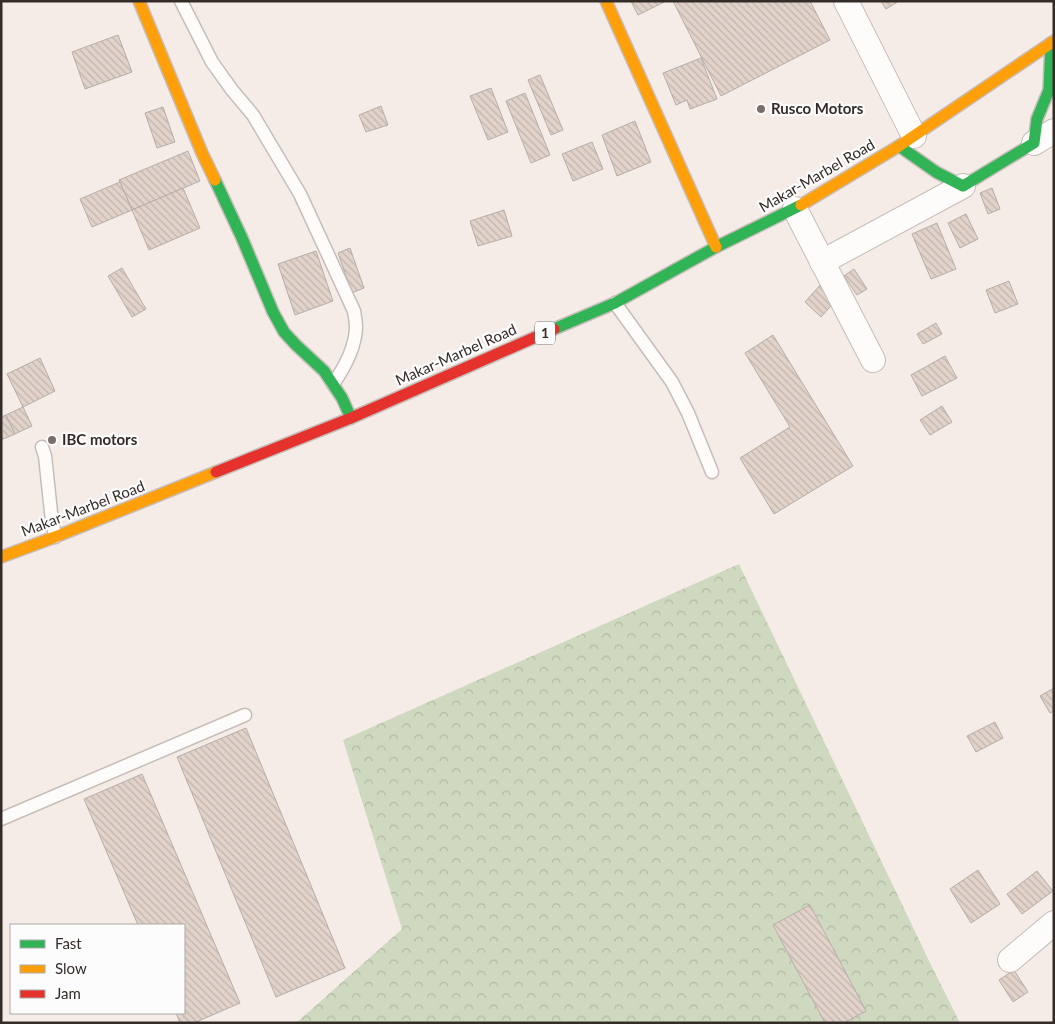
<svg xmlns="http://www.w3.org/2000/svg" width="1055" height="1024" viewBox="0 0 1055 1024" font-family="Lato,sans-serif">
  <defs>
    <pattern id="forest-crowns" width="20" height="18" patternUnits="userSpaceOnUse" patternTransform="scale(1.25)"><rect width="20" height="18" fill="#ced9bf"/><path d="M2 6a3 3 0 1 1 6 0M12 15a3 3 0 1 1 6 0" fill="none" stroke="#b2baa4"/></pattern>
    <pattern id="building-back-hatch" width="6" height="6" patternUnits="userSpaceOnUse" patternTransform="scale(1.25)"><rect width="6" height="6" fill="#e1d3ca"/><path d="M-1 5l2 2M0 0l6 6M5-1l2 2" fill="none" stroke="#c2b5ae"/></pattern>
  </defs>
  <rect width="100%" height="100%" fill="#f6ece7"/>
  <path fill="url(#forest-crowns)" d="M739,564L932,967L960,1023H296L402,929L343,740Z"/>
  <g fill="url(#building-back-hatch)" stroke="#b6aeaa">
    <path d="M631,1H664V2L638,15Z"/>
    <path d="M673,1H810L830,40L721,96Z"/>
    <path d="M881,1H899L886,9Z"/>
    <path d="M118,35L132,72L85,89L72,52Z"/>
    <path d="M701,58L717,99L690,109L687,100L676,105L663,73Z"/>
    <path d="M540,75L563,130L551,135L528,80Z"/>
    <path d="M491,88L508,132L488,140L470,96Z"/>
    <path d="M525,93L550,155L531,163L506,101Z"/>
    <path d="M381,106L388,125L366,132L359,115Z"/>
    <path d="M163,107L175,142L157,148L145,113Z"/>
    <path d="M635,121L651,162L617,176L602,135Z"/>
    <path d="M592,142L603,169L573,181L562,154Z"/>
    <path d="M188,151L200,181L132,210L119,180Z"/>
    <path d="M120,182L132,210L92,227L80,199Z"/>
    <path d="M183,188L200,228L149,250L132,210Z"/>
    <path d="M992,188L1000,209L988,214L980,193Z"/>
    <path d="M504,210L512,236L478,246L470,221Z"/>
    <path d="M966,214L978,239L960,248L948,223Z"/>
    <path d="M937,223L956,269L931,279L912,234Z"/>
    <path d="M350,248L364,288L352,293L338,253Z"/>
    <path d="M316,251L333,301L295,315L278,264Z"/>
    <path d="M122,268L146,309L132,317L108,276Z"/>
    <path d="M854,269L867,289L857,295L844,276Z"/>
    <path d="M1009,281L1018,304L995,313L986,290Z"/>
    <path d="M821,284L837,299L821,317L805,302Z"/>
    <path d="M936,323L942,334L923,344L917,334Z"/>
    <path d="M773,335L853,466L774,514L740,458L790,427L745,353Z"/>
    <path d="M945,356L957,378L922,396L911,375Z"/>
    <path d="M40,358L55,391L23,407L7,374Z"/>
    <path d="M942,406L952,422L930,435L920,420Z"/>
    <path d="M23,407L32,426L15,434L6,415Z"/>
    <path d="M6,415L15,434L1,440V417Z"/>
    <path d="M1054,688V711L1050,713L1040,696Z"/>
    <path d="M995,722L1003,738L976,752L967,736Z"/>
    <path d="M246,728L345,968L276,997L177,757Z"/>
    <path d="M142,774L240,1003L194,1023H180L176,1013H184V925H138L84,799Z"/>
    <path d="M978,870L1000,904L971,923L950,889Z"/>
    <path d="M1037,871L1053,891L1022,914L1007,894Z"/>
    <path d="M810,905L866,1011L844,1023H825L773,925Z"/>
    <path d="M1014,970L1028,992L1013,1002L999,980Z"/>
  </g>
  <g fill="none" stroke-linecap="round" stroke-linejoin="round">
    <defs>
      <g id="lane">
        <path d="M181,1L212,62L232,90L253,115L300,194L354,311C355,317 356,322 356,328C355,349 345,367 333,384"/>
        <path d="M615,303L672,382L688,413L712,472"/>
        <path d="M42,447L45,456L51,512L55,537"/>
        <path d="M1,819L245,715"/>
      </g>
      <g id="street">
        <path d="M846,1L914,136"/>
        <path d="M1034,143L1054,131"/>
        <path d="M795,209L873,360"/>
        <path d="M822,262L963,186"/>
        <path d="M1010,960L1054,923"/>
      </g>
      <g id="fast">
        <path d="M899,146L936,172L963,186L1034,143L1037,119L1049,90L1051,43"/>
        <path d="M215,180L242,238L273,312L284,332L296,345L324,371L342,398L351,418"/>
        <path d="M554,329L615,303L716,247L801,205"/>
      </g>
      <g id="slow">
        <path d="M139,1L202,153L215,180"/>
        <path d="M606,1L716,247"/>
        <path d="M801,205L899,146L1054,41"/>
        <path d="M1,557L55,537L216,472"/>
      </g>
      <path id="jam" d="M216,472L351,418L554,329"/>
    </defs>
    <use href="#lane" stroke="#c6bdb9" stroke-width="15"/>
    <use href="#street" stroke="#c6bdb9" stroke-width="26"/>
    <use href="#fast" stroke="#c6bdb9" stroke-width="14"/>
    <use href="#slow" stroke="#c6bdb9" stroke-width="14"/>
    <use href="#jam" stroke="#c6bdb9" stroke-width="14"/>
    <use href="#lane" stroke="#fefcfb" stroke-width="12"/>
    <use href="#street" stroke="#fefcfb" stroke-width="24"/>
    <use href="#fast" stroke="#30b455" stroke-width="11"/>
    <use href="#slow" stroke="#ff9f0a" stroke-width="11"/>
    <use href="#jam" stroke="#e5322d" stroke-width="11"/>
  </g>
  <g fill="#786f6b" stroke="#fcfcfc" stroke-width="2">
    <circle cx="761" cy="109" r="5"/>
    <circle cx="52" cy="440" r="5"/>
  </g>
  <g text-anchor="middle" stroke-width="4.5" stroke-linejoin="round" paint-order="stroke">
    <rect fill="#fcfcfc" stroke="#706a68" stroke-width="1" x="535" y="321.5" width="20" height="23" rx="4"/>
    <g font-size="14" font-weight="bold" fill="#342c28">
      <text x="545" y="338">1</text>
    </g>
    <g font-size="15" font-weight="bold" fill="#342c28" stroke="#fcfcfc" text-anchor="start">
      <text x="771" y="114">Rusco Motors</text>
      <text x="62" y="445">IBC motors</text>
    </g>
    <g font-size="15" fill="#342c28" stroke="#fcfcfc">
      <text transform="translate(817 176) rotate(-30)" y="5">Makar-Marbel Road</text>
      <text transform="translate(456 355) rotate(-24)" y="5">Makar-Marbel Road</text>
      <text transform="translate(83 509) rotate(-21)" y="5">Makar-Marbel Road</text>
    </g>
  </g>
  <rect width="1055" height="1024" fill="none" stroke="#342c28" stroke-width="5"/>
  <rect x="10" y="924" width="175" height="90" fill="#fcfcfc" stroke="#aca9a7"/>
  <rect x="20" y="940" width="25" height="8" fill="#30b455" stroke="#aca9a7"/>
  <text x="55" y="949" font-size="15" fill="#342c28">Fast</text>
  <rect x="20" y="965" width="25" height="8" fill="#ff9f0a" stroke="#aca9a7"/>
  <text x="55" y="974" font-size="15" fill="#342c28">Slow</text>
  <rect x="20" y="990" width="25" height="8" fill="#e5322d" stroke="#aca9a7"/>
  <text x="55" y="999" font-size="15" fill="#342c28">Jam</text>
</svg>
